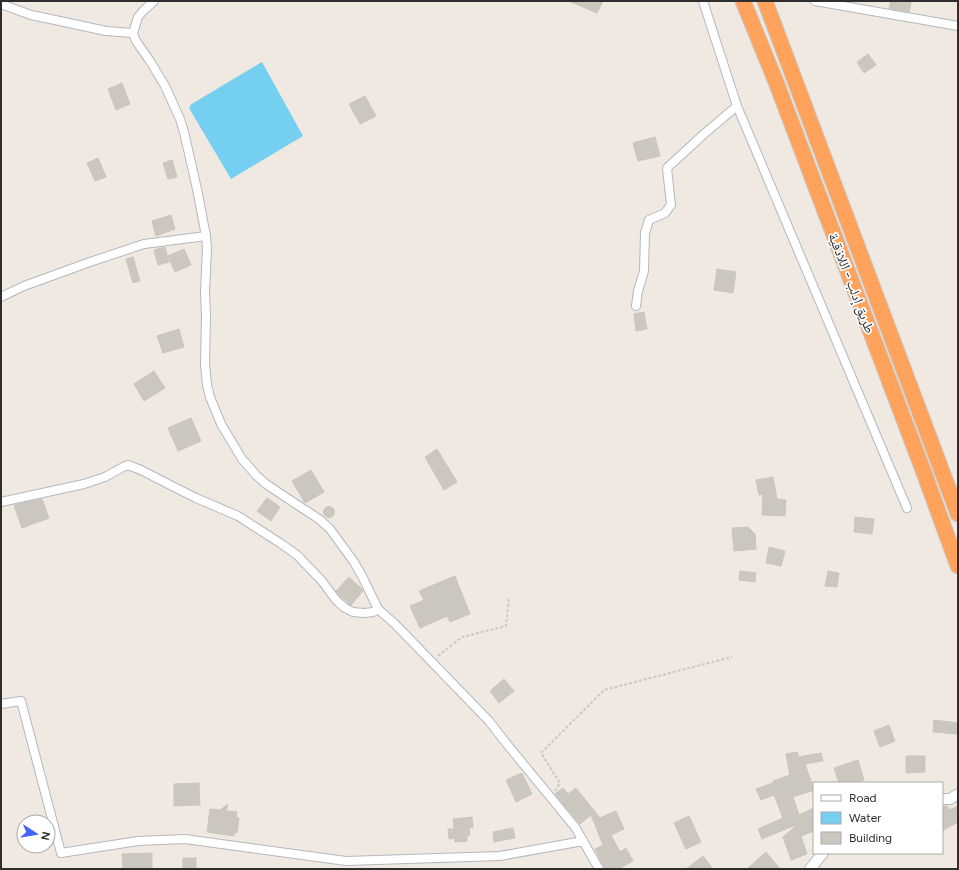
<svg xmlns="http://www.w3.org/2000/svg" width="959" height="870" viewBox="0 0 959 870" font-family="Figtree,'Noto Naskh Arabic',sans-serif">
  <rect width="100%" height="100%" fill="#efe9e1"/>
  <path fill="#75cff0" d="M262,62L303,136L231,179L189,108L191,106L190,105Z"/>
  <g fill="#cbc7bf" stroke="#cbc5ba">
    <path d="M569,1H603L597,13Z"/>
    <path d="M891,1H909V2L911,3L909,12L889,8Z"/>
    <path d="M868,54L876,65L864,73L857,62Z"/>
    <path d="M122,83L130,104L116,110L108,89Z"/>
    <path d="M365,96L376,116L360,124L349,104Z"/>
    <path d="M655,137L660,156L638,161L633,143Z"/>
    <path d="M98,158L106,177L95,181L87,163Z"/>
    <path d="M172,160L177,177L168,179L163,163Z"/>
    <path d="M171,215L175,229L156,236L152,221Z"/>
    <path d="M165,247L169,262L158,265L154,250Z"/>
    <path d="M184,249L191,265L175,272L168,256Z"/>
    <path d="M133,257L140,281L133,283L126,259Z"/>
    <path d="M717,269L736,272L733,293L714,290Z"/>
    <path d="M644,312L647,329L636,331L634,314Z"/>
    <path d="M179,329L184,347L163,353L157,336Z"/>
    <path d="M154,371L165,388L144,401L134,384Z"/>
    <path d="M191,418L201,441L178,451L168,428Z"/>
    <path d="M437,449L457,482L444,490L425,457Z"/>
    <path d="M311,470L324,492L305,503L292,481Z"/>
    <path d="M773,477L777,499L786,500L785,516L762,515L763,494L759,495L756,480Z"/>
    <path d="M267,498L280,507L271,521L257,511Z"/>
    <path d="M42,499L49,518L22,528L14,505Z"/>
    <circle cx="329" cy="512" r="5.5"/>
    <path d="M855,517L874,519L872,534L854,532Z"/>
    <path d="M748,527L755,534L756,549L734,551L732,528Z"/>
    <path d="M769,547L785,551L781,566L766,563Z"/>
    <path d="M740,571L756,573L755,582L739,580Z"/>
    <path d="M828,571L839,573L837,587L825,586Z"/>
    <path d="M455,576L470,614L450,622L447,616L420,628L410,606L424,600L419,591Z"/>
    <path d="M349,577L362,589L363,591L351,605L340,596L336,591Z"/>
    <path d="M504,679L514,691L499,703L490,691Z"/>
    <path d="M934,720L958,723L957,734L933,732Z"/>
    <path d="M889,725L895,741L880,747L874,731Z"/>
    <path d="M797,752L799,757L821,753L823,761L805,764L814,790L793,797L799,815L814,808V831L801,836L807,854L791,860L783,837L798,824L762,839L758,829L783,818L776,800L774,795L761,800L756,789L773,783V781L790,775L786,754Z"/>
    <path d="M906,756H925V772L906,773Z"/>
    <path d="M858,760L864,780L855,783H839L834,768Z"/>
    <path d="M522,773L532,794L516,802L506,780Z"/>
    <path d="M199,783L200,805L174,806V784Z"/>
    <path d="M563,788L568,794L576,788L600,818L616,811L624,829L611,835L620,852L626,848L633,861L618,869H605L595,849L603,845L591,815L580,824L555,794Z"/>
    <path d="M228,804L226,811L237,812L236,817L239,818L237,833H234V836L207,832L210,809L220,810Z"/>
    <path d="M942,806H947L950,810L958,806V822L942,831Z"/>
    <path d="M689,816L701,842L686,849L674,823Z"/>
    <path d="M472,817L473,828H469L470,835H467V841L455,842L454,838L449,839L448,829H454L453,819Z"/>
    <path d="M513,828L515,838L494,842L493,832Z"/>
    <path d="M766,852L780,869H747Z"/>
    <path d="M152,853V869H123L122,854Z"/>
    <path d="M703,856L713,869H686Z"/>
    <rect x="183" y="858" width="13" height="11"/>
  </g>
  <g fill="none" stroke-linecap="round" stroke-linejoin="round">
    <defs>
      <g id="minor">
        <path d="M154,1L143,11L138,17L133,33L135,39L138,44L150,61L165,86L180,119L184,132L197,189L206,236L207,249L205,292L206,316L205,364L207,385L210,397L221,424L242,459L257,476L266,484L299,506L319,519L330,529L354,562L362,576L378,609L395,624L489,721L506,743L575,827L599,869"/>
        <path d="M703,1L737,106L907,508"/>
        <path d="M815,1L958,26"/>
        <path d="M1,4L31,15L55,20L106,31L133,33"/>
        <path d="M1,297L24,286L90,262L144,244L206,236"/>
        <path d="M636,306L638,291L644,271L645,233L649,220L665,213L671,205L667,168L704,134L737,106"/>
        <path d="M1,502L84,484L105,477L123,467L128,465L141,470L178,489L196,498L238,516L280,543L297,555L322,581L336,600L345,608L353,612L364,613L373,612L378,609"/>
        <path d="M1,704L21,701L61,853L138,841L185,839L346,861L500,856L583,841"/>
      </g>
      <g id="tertiary">
        <path d="M942,799H950L958,794"/>
        <path d="M810,869L823,853"/>
      </g>
      <g id="motorway">
        <path d="M743,1L776,82L923,470L958,566"/>
        <path d="M765,1L958,514"/>
      </g>
    </defs>
    <use href="#minor" stroke="#b4b7c1" stroke-width="10"/>
    <use href="#tertiary" stroke="#b4b7c1" stroke-width="12"/>
    <use href="#motorway" stroke="#c9c9c9" stroke-width="17"/>
    <g stroke="#c9c9c9" stroke-width="2" stroke-dasharray="3 2" stroke-linecap="butt">
      <path d="M438,656L462,637L506,626L509,599"/>
      <path d="M555,791L560,783L541,753L604,690L732,657"/>
    </g>
    <use href="#minor" stroke="#fff" stroke-width="8"/>
    <use href="#tertiary" stroke="#fff" stroke-width="10"/>
    <use href="#motorway" stroke="#ffa35c" stroke-width="15"/>
  </g>
  <g text-anchor="middle" stroke-width="3.5" stroke-linejoin="round" paint-order="stroke">
    <g font-size="14" fill="#2e2e2e" stroke="#fff">
      <text transform="translate(852 283) rotate(69)" y="5">طريق إدلب - اللاذقية</text>
    </g>
  </g>
  <rect width="959" height="870" fill="none" stroke="#2e2e2e" stroke-width="4"/>
  <rect x="813" y="782" width="130" height="72" fill="#ffffff" stroke="#ababab"/>
  <rect x="821" y="795" width="20" height="6" fill="#ffffff" stroke="#ababab"/>
  <text x="849" y="802" font-size="12" fill="#2e2e2e">Road</text>
  <rect x="821" y="812" width="20" height="12" fill="#75cff0" stroke="#ababab"/>
  <text x="849" y="822" font-size="12" fill="#2e2e2e">Water</text>
  <rect x="821" y="832" width="20" height="12" fill="#cbc7bf" stroke="#ababab"/>
  <text x="849" y="842" font-size="12" fill="#2e2e2e">Building</text>
  <g transform="translate(36 834) rotate(102)"><circle r="19" fill="#ffffff" stroke="#ababab"/>
  <path d="M0-3L7 15L0 10L-7 15Z" fill="#4264fb"/>
  <text y="-6" font-size="11" font-weight="bold" text-anchor="middle" fill="#2e2e2e">N</text>
  </g>
</svg>
